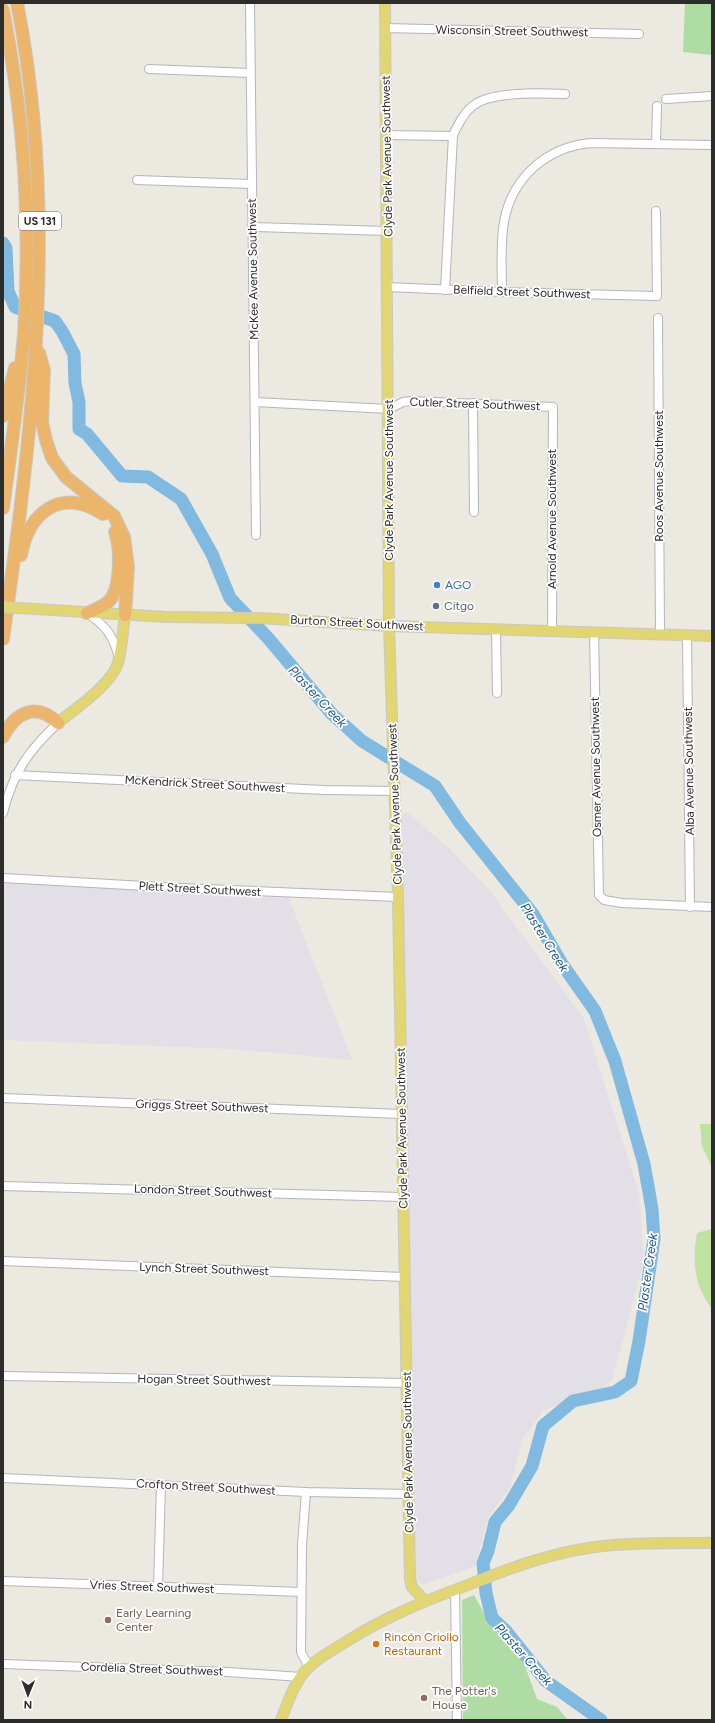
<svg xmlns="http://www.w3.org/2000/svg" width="715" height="1723" viewBox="0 0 715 1723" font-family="Figtree,sans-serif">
  <rect width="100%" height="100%" fill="#ece9e0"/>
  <g fill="#e2e0e6">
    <path d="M406,811L450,849L488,888L584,1019L639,1193L644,1261L613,1378L603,1388L590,1391L543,1411L522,1440L510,1488L488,1518L475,1566L423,1585L416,1579L412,1399L402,817Z"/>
    <path d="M3,883L289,898L352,1060L232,1049L3,1040Z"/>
  </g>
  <g fill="#afdca4">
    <path d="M685,3H712V55L683,52Z"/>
    <path d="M474,1595L493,1629L520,1652L537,1699L557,1707L568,1720H463L462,1600Z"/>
  </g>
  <g fill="#bde2a1">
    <path d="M700,1124H712V1168L702,1146Z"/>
    <path d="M712,1229V1309C694,1286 692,1261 697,1233Z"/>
  </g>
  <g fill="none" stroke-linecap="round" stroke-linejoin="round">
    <path stroke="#80bae1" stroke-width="13" d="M3,243L6,248L8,291L15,307L55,321L62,331L74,354L75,383L79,402V429L87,434L122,476L148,477L181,499L212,554L230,598L268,638L332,714L362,741L435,786L460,823L533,914L562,964L595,1011L615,1061L644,1164L652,1209L654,1239L639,1341L631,1381L615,1392L573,1401L543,1426L532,1466L509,1505L495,1522L488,1551L483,1563L486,1593L492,1618L506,1631L546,1681L601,1720"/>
    <defs>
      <g id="minor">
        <path d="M250,3L256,535"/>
        <path d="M386,28L639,34"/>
        <path d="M149,69L250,73"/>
        <path d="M666,99L712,96"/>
        <path d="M386,135L450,136L453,135C458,125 464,112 474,105C492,91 542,93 565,94"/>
        <path d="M656,144L657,106"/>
        <path d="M137,180L251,184"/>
        <path d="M254,227L387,231"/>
        <path d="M387,287L502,292L657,296L656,211"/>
        <path d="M445,290L453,135"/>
        <path d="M502,292C502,270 500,244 504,222C512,177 547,147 591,143L712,145"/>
        <path d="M658,318L660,634"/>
        <path d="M255,402L389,409L403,402L411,401L553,407L552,631"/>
        <path d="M473,403L474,512"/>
        <path d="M87,613C107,627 112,634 119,657"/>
        <path d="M496,629L497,693"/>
        <path d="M594,632L599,895L604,900L622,903L712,907"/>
        <path d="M687,635L690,907"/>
        <path d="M15,775L324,790L395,791"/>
        <path d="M3,813C13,773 28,751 58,723"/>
        <path d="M3,878L181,888L398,897"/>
        <path d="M3,1098L401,1114"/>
        <path d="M3,1186L403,1197"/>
        <path d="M3,1261L404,1277"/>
        <path d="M3,1376L406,1383"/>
        <path d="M3,1478L306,1492L408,1494"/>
        <path d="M306,1492L302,1545L301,1652L309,1667"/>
        <path d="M3,1581L301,1592"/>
        <path d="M158,1587L161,1485"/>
        <path d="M455,1589L457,1720"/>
        <path d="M3,1664L228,1672L301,1677"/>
      </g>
      <g id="major">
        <path d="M385,3L389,626L398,897L410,1579L412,1587L424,1600"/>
        <path d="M19,608L166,617L259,618L389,626L712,636"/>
        <path d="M58,723C76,708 111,685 118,663C122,648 123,630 125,615"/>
        <path d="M281,1720C288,1702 295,1680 309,1667C319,1657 333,1650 344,1643C388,1615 425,1601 473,1583C515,1566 557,1551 603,1546C639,1542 676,1543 712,1543"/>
      </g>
      <g id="highway">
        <path d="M3,10C24,116 31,226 24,334C19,393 11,451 3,508"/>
        <path d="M39,353L44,370L42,422L46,440L52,458L66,477L114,516L124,537L128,567L125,615"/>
        <path d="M3,416L15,368"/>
        <path d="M21,555C29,511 62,487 103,514"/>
        <path d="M87,613C94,610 103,607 109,601C121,589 121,548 115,532"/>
        <path d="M3,639C33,427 59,215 17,3"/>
        <path d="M3,737C15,712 36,702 58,723"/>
      </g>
    </defs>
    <use href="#minor" stroke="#b4b4be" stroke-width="10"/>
    <use href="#major" stroke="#c8c8c8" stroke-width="12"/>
    <use href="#highway" stroke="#c8c8c8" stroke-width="14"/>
    <use href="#minor" stroke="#fff" stroke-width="8"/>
    <use href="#major" stroke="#e1d671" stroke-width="10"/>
    <use href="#highway" stroke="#ecb56c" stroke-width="12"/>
    <defs>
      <path id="major-bridge" d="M3,607L19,608"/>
    </defs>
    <use href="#major-bridge" stroke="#c8c8c8" stroke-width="12" stroke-linecap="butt"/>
    <use href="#major-bridge" stroke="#e1d671" stroke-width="10"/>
  </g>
  <circle fill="#3f7fe0" stroke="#fff" stroke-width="1.5" cx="437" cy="585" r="4"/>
  <circle fill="#5c6f8a" stroke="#fff" stroke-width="1.5" cx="436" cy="606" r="4"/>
  <g fill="#8d6e63" stroke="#fff" stroke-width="1.5">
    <circle cx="108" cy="1620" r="4"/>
    <circle cx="424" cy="1698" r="4"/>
  </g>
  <circle fill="#e8710a" stroke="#fff" stroke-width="1.5" cx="376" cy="1644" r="4"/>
  <g text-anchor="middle" stroke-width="3.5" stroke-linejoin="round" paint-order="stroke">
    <rect fill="#fff" stroke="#6b6b6b" stroke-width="1" x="19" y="212" width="42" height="18" rx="3"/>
    <g font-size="11" font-weight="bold" fill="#2c2c2c">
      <text x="40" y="225">US 131</text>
    </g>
    <g font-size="12" fill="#2c2c2c" stroke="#fff">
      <text transform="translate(512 31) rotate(1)" y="4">Wisconsin Street Southwest</text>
      <text transform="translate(387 156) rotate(-91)" y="4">Clyde Park Avenue Southwest</text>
      <text transform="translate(253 269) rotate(-91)" y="4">McKee Avenue Southwest</text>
      <text transform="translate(522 292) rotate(2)" y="4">Belfield Street Southwest</text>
      <text transform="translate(475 404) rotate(2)" y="4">Cutler Street Southwest</text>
      <text transform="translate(659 476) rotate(-90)" y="4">Roos Avenue Southwest</text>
      <text transform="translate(389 480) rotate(-90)" y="4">Clyde Park Avenue Southwest</text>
      <text transform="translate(552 519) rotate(-90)" y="4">Arnold Avenue Southwest</text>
      <text transform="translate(357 623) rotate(3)" y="4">Burton Street Southwest</text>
      <text transform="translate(596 767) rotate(-91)" y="4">Osmer Avenue Southwest</text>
      <text transform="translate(689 771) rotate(-91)" y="4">Alba Avenue Southwest</text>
      <text transform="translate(205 784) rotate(3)" y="4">McKendrick Street Southwest</text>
      <text transform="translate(395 804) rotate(-92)" y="4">Clyde Park Avenue Southwest</text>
      <text transform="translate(200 889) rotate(3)" y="4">Plett Street Southwest</text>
      <text transform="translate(202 1106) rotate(2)" y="4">Griggs Street Southwest</text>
      <text transform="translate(402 1128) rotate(-91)" y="4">Clyde Park Avenue Southwest</text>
      <text transform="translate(203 1191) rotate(2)" y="4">London Street Southwest</text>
      <text transform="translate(204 1269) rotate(2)" y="4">Lynch Street Southwest</text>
      <text transform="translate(204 1380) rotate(1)" y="4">Hogan Street Southwest</text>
      <text transform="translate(408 1452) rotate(-91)" y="4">Clyde Park Avenue Southwest</text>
      <text transform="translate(206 1487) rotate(3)" y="4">Crofton Street Southwest</text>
      <text transform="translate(152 1587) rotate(2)" y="4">Vries Street Southwest</text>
      <text transform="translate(152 1669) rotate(2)" y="4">Cordelia Street Southwest</text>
    </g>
    <g font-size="12" fill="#366cbe" stroke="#fff" text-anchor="start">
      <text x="445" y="589">AGO</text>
    </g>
    <g font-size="12" fill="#4e5e75" stroke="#fff" text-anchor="start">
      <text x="444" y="610">Citgo</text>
    </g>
    <g font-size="12" fill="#785e54" stroke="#fff" text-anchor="start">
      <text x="116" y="1617">Early Learning<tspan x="116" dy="14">Center</tspan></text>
      <text x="432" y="1695">The Potter's<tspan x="432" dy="14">House</tspan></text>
    </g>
    <g font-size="12" fill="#c56008" stroke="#fff" text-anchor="start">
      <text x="384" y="1641">Rincón Criollo<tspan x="384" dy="14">Restaurant</tspan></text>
    </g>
    <g font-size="13" font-style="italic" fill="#1e588f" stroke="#fff">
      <text transform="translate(318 696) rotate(47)" y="5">Plaster Creek</text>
      <text transform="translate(545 937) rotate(58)" y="5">Plaster Creek</text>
      <text transform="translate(647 1272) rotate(-82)" y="5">Plaster Creek</text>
      <text transform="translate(524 1654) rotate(48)" y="5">Plaster Creek</text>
    </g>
  </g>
  <rect width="715" height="1723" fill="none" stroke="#2c2c2c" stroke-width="8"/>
  <g transform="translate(28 1695) rotate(181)" stroke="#ffffff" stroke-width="3" paint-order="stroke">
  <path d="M0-3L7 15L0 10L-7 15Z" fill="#2c2c2c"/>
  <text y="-6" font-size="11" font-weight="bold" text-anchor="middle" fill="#2c2c2c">N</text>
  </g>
</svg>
